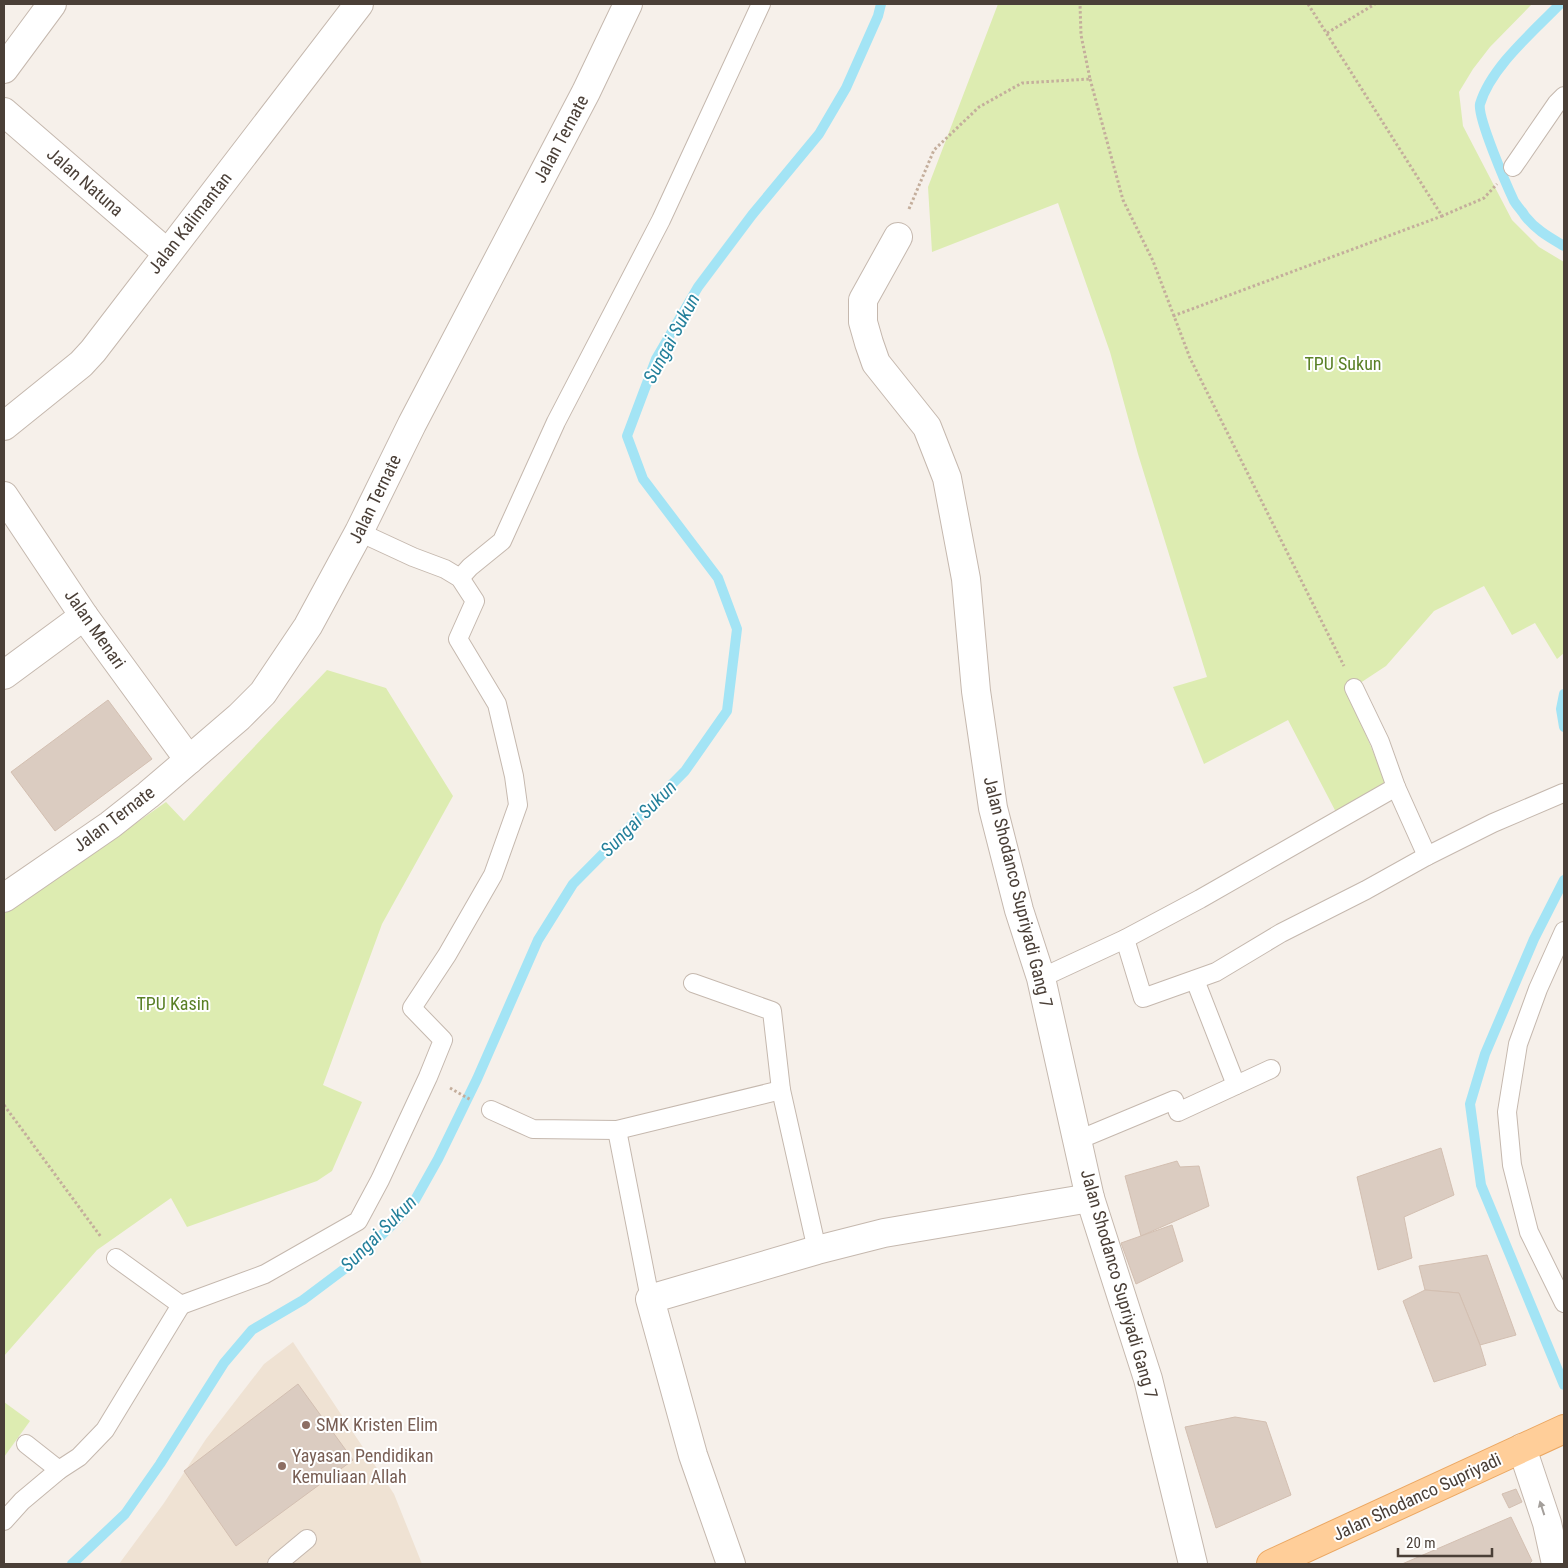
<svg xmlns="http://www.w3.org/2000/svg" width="1568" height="1568" viewBox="0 0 1568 1568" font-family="'Roboto Condensed',sans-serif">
  <rect width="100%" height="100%" fill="#f6f0ea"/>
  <path fill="#efe2d3" d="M293,1342L394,1494L422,1564H119L164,1503L206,1439L264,1364Z"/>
  <g fill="#ddecb1">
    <path d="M998,4H1532L1490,47L1473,69L1459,92L1463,126L1512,220L1539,247L1564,262V653L1557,659L1535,623L1512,635L1484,586L1434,611L1386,666L1348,691L1388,788L1338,816L1288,720L1204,764L1173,687L1207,677L1138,454L1110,352L1058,203L932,252L928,187Z"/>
    <path d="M327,670L386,688L453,796L382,924L323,1085L362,1102L332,1171L317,1181L187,1227L171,1198L97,1250L4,1356V914L75,866L166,802L184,821Z"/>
    <path d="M4,1402L30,1421L4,1457Z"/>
  </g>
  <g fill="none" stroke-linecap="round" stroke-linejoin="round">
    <g stroke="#a3e4f5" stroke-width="10">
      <path d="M1560,4C1533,32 1491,67 1480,104C1477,117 1507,186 1514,201C1517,206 1522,211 1525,216C1536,230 1549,237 1564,246"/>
      <path d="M1564,694L1561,709L1564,727"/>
      <path d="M1564,880L1534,939L1485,1054L1470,1104L1481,1185L1564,1385"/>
      <path d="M72,1564L125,1514L160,1464L224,1363L252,1330L303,1300L355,1261L392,1225L415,1200L438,1159L477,1079L538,940L573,884L685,771L727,711L737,629L718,578L643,479L627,436L656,359L698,287L752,215L819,134L846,88L878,16L881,4"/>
    </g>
  </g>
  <g fill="#dbccc1" stroke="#d3bfb1">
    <path d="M108,700L152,759L55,831L11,772Z"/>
    <path d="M1441,1148L1454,1195L1404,1217L1412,1258L1378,1270L1357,1177Z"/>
    <path d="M1177,1161L1180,1167L1199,1166L1209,1206L1141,1236L1125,1176Z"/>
    <path d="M1172,1225L1183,1261L1136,1284L1121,1243Z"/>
    <path d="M1487,1255L1516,1335L1480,1345L1459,1293L1425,1290L1419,1266Z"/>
    <path d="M1425,1290L1459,1293L1480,1345L1486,1365L1434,1382L1403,1301Z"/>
    <path d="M298,1384L353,1460L236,1546L184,1471Z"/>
    <path d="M1235,1417L1266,1422L1291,1495L1216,1528L1185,1427Z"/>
    <path d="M1516,1489L1522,1502L1509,1508L1502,1494Z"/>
    <path d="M1511,1517L1532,1561L1529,1564H1402Z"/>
  </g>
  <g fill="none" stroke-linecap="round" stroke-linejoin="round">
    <defs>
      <g id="lane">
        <path d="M1513,167L1557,103L1564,96"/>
        <path d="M460,578L470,567L502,541L556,422L661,220L761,4"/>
        <path d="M1354,688L1380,742L1396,787L1427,856"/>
        <path d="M1564,931L1538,989L1518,1044L1507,1112L1512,1165L1529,1232L1564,1303"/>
        <path d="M1125,939L1143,998L1216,972L1281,933L1366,890L1427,856L1493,823L1563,793"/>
        <path d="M1041,978L1125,939L1200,899L1396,787"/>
        <path d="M1195,980L1236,1085"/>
        <path d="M693,983L772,1011L781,1090L817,1250"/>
        <path d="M491,1110L533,1129L617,1130L781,1090"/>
        <path d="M617,1130L650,1299"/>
        <path d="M1078,1140L1174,1100L1178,1112L1271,1069"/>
        <path d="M116,1258L181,1305L265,1274L358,1221L380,1180L428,1077L443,1040L412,1008L447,955L493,875L518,805L514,776L497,704L458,639L475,601L460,578L445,569L413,557L359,532"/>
        <path d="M26,1444L59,1470L79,1457L105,1430L181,1305"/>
        <path d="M4,1521L22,1501L59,1470"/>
        <path d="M277,1564L307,1539"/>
      </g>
      <g id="street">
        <path d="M4,69L52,4"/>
        <path d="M4,112L167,253"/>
        <path d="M898,237L863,300V322L869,343L876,363L927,427L947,478L966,579L976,691L993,808L1019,910L1041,978L1090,1198L1148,1379L1193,1564"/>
        <path d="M4,426L81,364L93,351L359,4"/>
        <path d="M4,496L84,616L189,760"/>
        <path d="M4,675L84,616"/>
        <path d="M4,898L110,825L148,795L239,717L263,693L308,626L359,532L412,424L586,92L628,4"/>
        <path d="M1522,1448L1547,1523L1556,1564"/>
        <path d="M731,1564L693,1455L650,1299L817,1250L884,1233L1090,1198"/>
      </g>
      <path id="primary" d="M1271,1564L1564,1429"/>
    </defs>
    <use href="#lane" stroke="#c5b8ae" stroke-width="20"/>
    <use href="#street" stroke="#c5b8ae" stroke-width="30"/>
    <use href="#primary" stroke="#eba762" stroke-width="30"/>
    <g stroke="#c4ae9c" stroke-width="3" stroke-dasharray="2.5 2.5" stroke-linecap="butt">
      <path d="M1308,4L1442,216L1484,198L1497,184"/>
      <path d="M1327,33L1375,4"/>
      <path d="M1090,79L1123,200L1153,261L1190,358L1344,666"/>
      <path d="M909,209L934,150L979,107L1022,83L1090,79L1081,35L1080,4"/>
      <path d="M1173,316L1442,216"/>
      <path d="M450,1088L471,1100"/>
      <path d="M4,1105L101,1237"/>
    </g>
    <use href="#lane" stroke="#fff" stroke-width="18"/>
    <use href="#street" stroke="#fff" stroke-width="28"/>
    <use href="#primary" stroke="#ffce99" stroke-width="28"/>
  </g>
  <defs><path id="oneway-solid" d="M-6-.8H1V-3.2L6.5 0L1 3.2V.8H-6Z" transform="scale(1.25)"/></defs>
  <use fill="#a49f9b" href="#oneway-solid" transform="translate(1542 1508) rotate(-108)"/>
  <g fill="#8d6e63" stroke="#fff" stroke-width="2">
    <circle cx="306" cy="1425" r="5"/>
    <circle cx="282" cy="1466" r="5"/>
  </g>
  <g text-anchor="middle" stroke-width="4" stroke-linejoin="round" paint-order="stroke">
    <g font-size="18" fill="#4a3f37" stroke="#fff">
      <text transform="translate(561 139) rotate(-62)" y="6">Jalan Ternate</text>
      <text transform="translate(85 182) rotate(41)" y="6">Jalan Natuna</text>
      <text transform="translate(190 223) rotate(-52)" y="6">Jalan Kalimantan</text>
      <text transform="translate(375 499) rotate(-64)" y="6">Jalan Ternate</text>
      <text transform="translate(95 629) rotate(55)" y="6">Jalan Menari</text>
      <text transform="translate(114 819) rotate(-37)" y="6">Jalan Ternate</text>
      <text transform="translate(1018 892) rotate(76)" y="6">Jalan Shodanco Supriyadi Gang 7</text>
      <text transform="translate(1119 1284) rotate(74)" y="6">Jalan Shodanco Supriyadi Gang 7</text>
      <text transform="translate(1417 1497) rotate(-25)" y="6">Jalan Shodanco Supriyadi</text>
    </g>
    <g font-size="18" fill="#5a8026" stroke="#fff">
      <text x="1343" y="370">TPU Sukun</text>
      <text x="173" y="1010">TPU Kasin</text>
    </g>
    <g font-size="18" fill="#785e54" stroke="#fff" text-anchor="start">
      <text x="316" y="1431">SMK Kristen Elim</text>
      <text x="292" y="1462">Yayasan Pendidikan<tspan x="292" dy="21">Kemuliaan Allah</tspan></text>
    </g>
    <g font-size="19" font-style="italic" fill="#24809b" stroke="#fff">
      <text transform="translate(671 338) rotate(-62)" y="7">Sungai Sukun</text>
      <text transform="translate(638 818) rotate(-45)" y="7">Sungai Sukun</text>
      <text transform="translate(378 1233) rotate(-45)" y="7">Sungai Sukun</text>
    </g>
  </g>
  <rect width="1568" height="1568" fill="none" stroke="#4a3f37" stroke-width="10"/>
  <path d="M1398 1548v8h94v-8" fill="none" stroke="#4a3f37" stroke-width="2.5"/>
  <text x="1406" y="1548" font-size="15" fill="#4a3f37" stroke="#ffffff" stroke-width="4" paint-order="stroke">20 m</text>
</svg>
